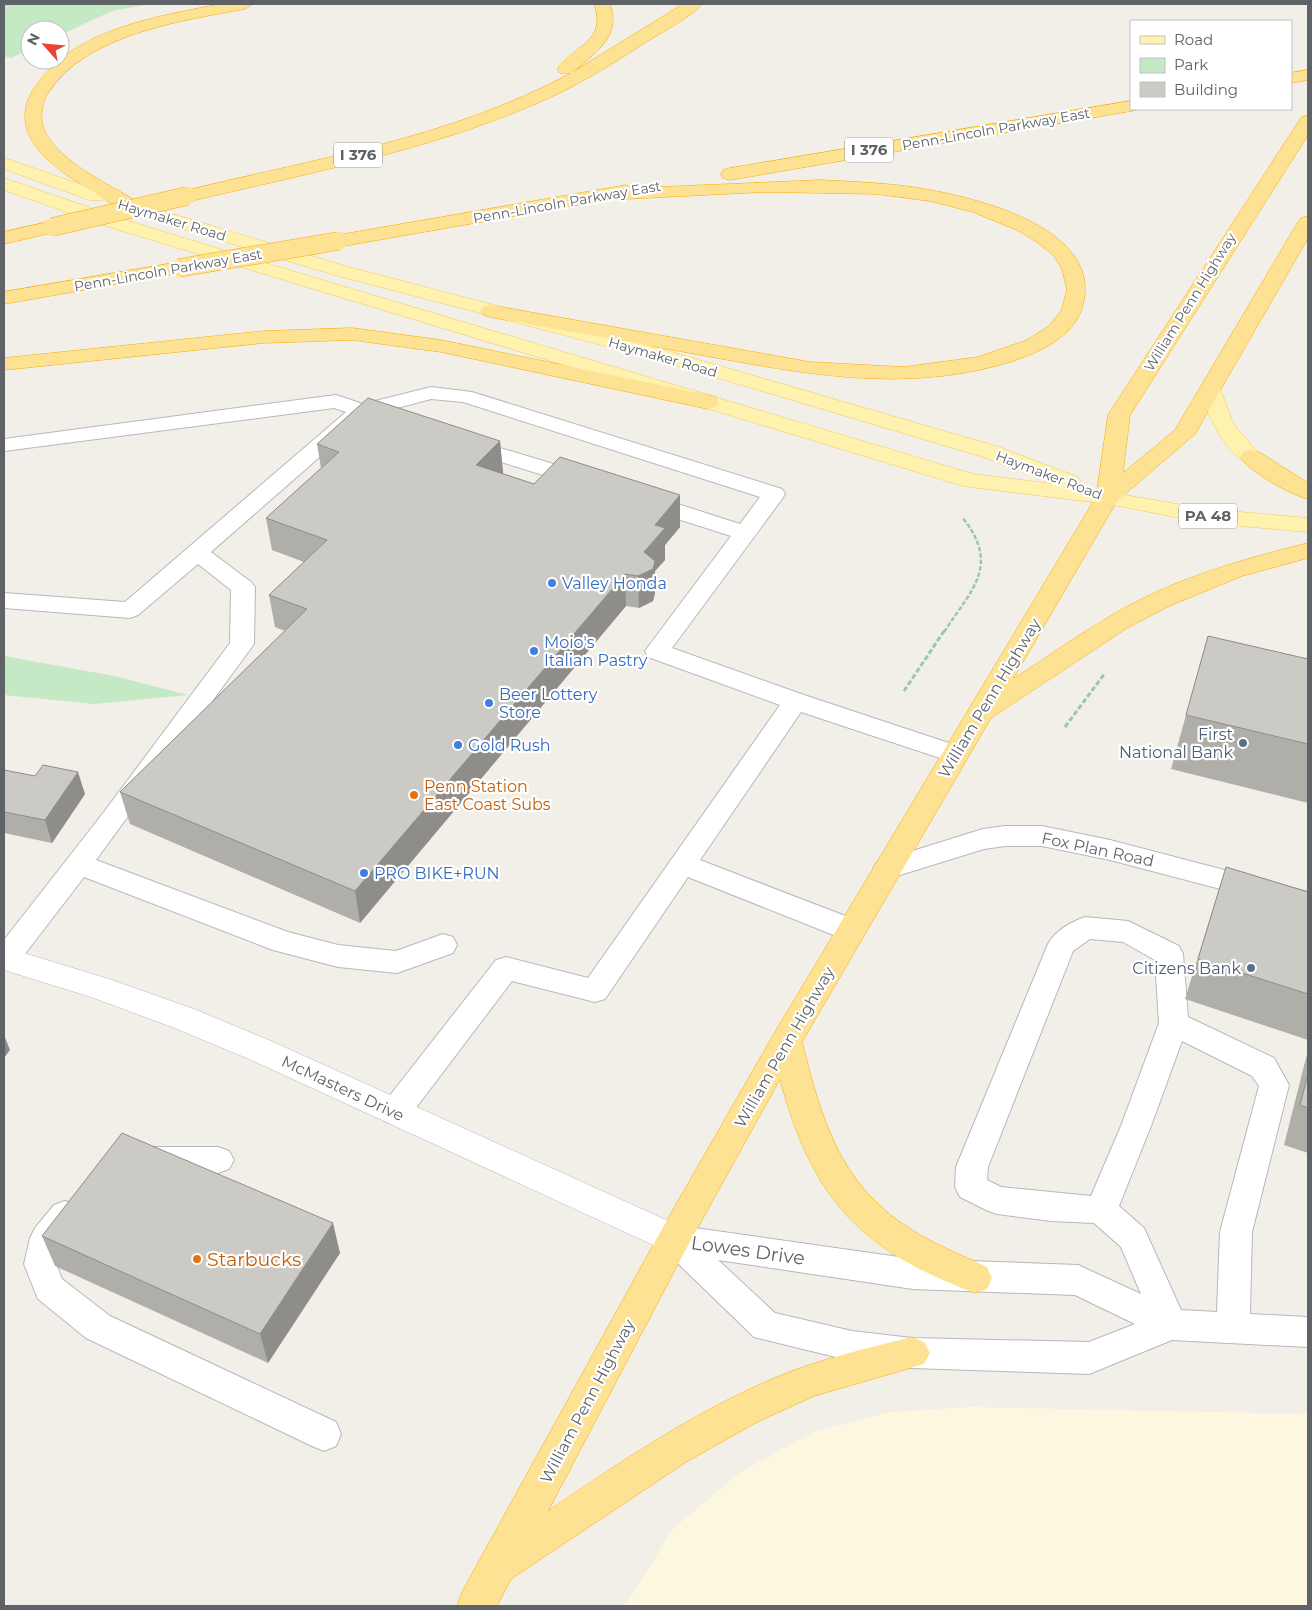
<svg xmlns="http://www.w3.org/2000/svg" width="1312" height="1610" viewBox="0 0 1312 1610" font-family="Montserrat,sans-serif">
  <rect width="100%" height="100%" fill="#f1efe8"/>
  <path fill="#fef7e0" d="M970,1407L1308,1414V1606H625L674,1528L742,1471L814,1432L889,1412Z"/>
  <g fill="#c5e8c5">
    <path d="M4,4H150L112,11L60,35V30H30V49L11,58L4,56Z"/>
    <path d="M4,656L114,676L188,695L94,704L4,695Z"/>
  </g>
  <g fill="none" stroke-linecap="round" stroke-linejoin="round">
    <defs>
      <g id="lane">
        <path d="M431,387L472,392L782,489L785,494L782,499L672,648L804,695L964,748L968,754L964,760L955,763L801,712L700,860L861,922L865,930L861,938L851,941L841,938L688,877L605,999L595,1002L512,981L406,1121L395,1125L384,1121L380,1112L384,1103L496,960L506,957L588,978L780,705L648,657L645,651L731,536L637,506L634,501L637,496L645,494L653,496L740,524L760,497L463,402L431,399L382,412L386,416L382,420L375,422L363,419L211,552L251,582L255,587L254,644L96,860L288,932L338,945L396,951L443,934L453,937L457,945L453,953L397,973L338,967L273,950L84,877L15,967L5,970L4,940L104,812L230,643L231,590L198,564L138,615L130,618L4,608V593L125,602L346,412L334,408L4,451V439L336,395L363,404Z"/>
        <path d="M467,438L590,475L593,480L590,485L582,487L459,449L456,444L459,439Z"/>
        <path d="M1005,826H1042L1110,840L1308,892V912L1110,860L1042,846H1005L984,849L887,879L877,876L873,869L877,862L983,829Z"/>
        <path d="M1085,917L1128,921L1179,946L1183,954L1188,1017L1274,1058L1289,1085L1252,1232L1250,1314L1308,1317V1347L1172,1340L1089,1374L912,1368L852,1361L754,1337L663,1249L658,1239L663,1229L674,1225L913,1259L1078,1265L1141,1294L1121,1247L1094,1223L1051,1221L997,1214L986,1210L960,1197L955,1187L956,1167L1048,944C1055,931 1071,922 1085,917ZM1090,939L1123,942L1155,960L1159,1023L1121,1126L1091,1196L1001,1187L987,1180L988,1167L1073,951ZM1182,1041L1252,1076L1259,1086L1220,1232L1217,1312L1181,1310L1144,1228L1119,1206L1151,1126ZM718,1260L913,1289L1075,1295L1135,1324L1089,1342L912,1338L852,1331L775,1313Z"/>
        <path d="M148,1147H218L229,1151L234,1160L229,1169L218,1173H148L137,1169L132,1160L137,1151Z"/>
        <path d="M65,1201L76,1205L81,1215L76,1225L61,1244L56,1264L62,1279L110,1316L336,1422L341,1434L336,1446L324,1451L312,1446L86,1338L38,1299L24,1264L30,1238L35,1228L54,1205Z"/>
      </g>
      <path id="street" d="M4,947L109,979L194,1009L271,1041L686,1229L691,1239L686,1249L674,1254L662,1249L249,1059L172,1027L91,997L4,970Z"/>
      <g id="primary">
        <path d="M4,158L103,192L105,196L103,200H89L4,169Z"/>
        <path d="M4,178L123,219L252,259L973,474L1054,484L983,457L651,358L331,274L149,219L146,215L149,211H163L345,266L665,350L999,447L1078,477L1081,482L1078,487L1206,509L1308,518V532L1206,523L1108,504L963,486L109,227L4,190Z"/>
        <path d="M1210,384L1218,386L1221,391L1234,425L1262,457L1259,462C1229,469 1208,413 1199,391L1202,386Z"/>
      </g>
      <g id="highway">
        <path d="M220,4H253L245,9C180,21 86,34 48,93C40,106 39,124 48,137C69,168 111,185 143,205L146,209L143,213C126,217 106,199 92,191C55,169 3,135 35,87C73,29 156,17 220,4Z"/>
        <path d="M594,4H610C622,35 595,54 573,72L683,4H702C694,15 659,34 646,42C610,66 573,88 533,105C423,152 304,174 187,202L180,200L178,196L180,192C312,159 450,139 571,73H560L557,69C574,45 608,42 594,4Z"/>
        <path d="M1308,70V80L1291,83V73Z"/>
        <path d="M1131,101V109L1137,110L730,180L723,178L721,174L723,170L730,168Z"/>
        <path d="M1308,116V135L1130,415L1123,473L1175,430L1298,222L1301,218L1308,216V238L1195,434L1117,501L1013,679C1045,659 1076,636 1109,617C1169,580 1240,560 1308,543V558L1242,576L1169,606L1127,628L991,718L802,1042C821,1117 839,1184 909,1228C933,1244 961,1255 987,1267L992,1278L987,1289L975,1293C859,1250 812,1198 780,1079L686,1249L548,1511C619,1463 691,1414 770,1380C816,1360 864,1349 912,1337L924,1342L930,1353L924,1364L814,1396L757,1422L686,1462L511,1579L497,1606H457L462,1592L662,1229L775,1032L1096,497L1108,415L1299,121L1302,117Z"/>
        <path d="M821,180C857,182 894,183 930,190C984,200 1102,230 1083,305C1073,346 1015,362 979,370C885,390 794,372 701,355C631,342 560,330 490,317L483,315L480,311L483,307L490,305L810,362L904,367L978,357L1027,340L1049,326L1061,311L1067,290L1062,269L1054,256L1037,242L1019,231L973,212L930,201L876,194L765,192L606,200L338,247L331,245L328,241L331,237L338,235L626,185L633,188Z"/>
        <path d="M52,221L59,223L62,227L59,231L4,244V232Z"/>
        <path d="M179,262L186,264L189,268L186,272L4,304V292Z"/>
        <path d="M352,328L441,340L708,395L716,397L719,402L716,407L708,409L441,352L352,340L264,343L4,370V358L264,331Z"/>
        <path d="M1251,450L1259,452L1308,483V499C1291,495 1250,472 1240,457L1243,452Z"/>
      </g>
    </defs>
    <use href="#lane" stroke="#b5b8bc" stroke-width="2"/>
    <use href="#street" stroke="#b5b8bc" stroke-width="1"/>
    <use href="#primary" stroke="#f2c960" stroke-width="1"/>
    <use href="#highway" stroke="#f9ab00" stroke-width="1"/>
    <path stroke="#9cc7a9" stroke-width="2.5" stroke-dasharray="4.5 2" stroke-linecap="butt" d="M944,632C972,589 1001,565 962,517"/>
    <g stroke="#9cc7a9" stroke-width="3" stroke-dasharray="5 2.5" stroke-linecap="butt">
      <path d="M904,691L944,631"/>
      <path d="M1065,727L1105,673"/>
    </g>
    <use href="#lane" fill="#fff" fill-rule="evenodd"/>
    <use href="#street" fill="#fff" fill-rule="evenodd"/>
    <use href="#primary" fill="#fff2af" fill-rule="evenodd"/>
    <use href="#highway" fill="#fde293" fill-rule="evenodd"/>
    <defs>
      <g id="highway-bridge">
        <path d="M52,227L187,196"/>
        <path d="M179,268L338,241"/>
      </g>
    </defs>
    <use href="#highway-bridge" stroke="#f9ab00" stroke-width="19" stroke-linecap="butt"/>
    <use href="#highway-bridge" stroke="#fde293" stroke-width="18"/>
  </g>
  <g fill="#afaea9">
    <path d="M500,441L503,473H502L534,484L680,495V527L665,545V560L655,571V593L653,601L639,608L626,606L360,923L130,824L120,792L285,631L275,627L269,595L304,562L272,550L266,518L321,468L317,444Z"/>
    <path d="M1208,636L1308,659V803L1171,769Z"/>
    <path d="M4,770L85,794L52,843L4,833Z"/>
    <path d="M1226,867L1308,892V1040L1185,999Z"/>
    <path d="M1308,1050V1153L1284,1145Z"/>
    <path d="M42,1236L340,1253L268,1363L55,1266Z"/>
  </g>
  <g fill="#8f8d8a">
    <path d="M500,441L503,473L479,496L476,465Z"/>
    <path d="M680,495V527L665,545V560L655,571V593L653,601L639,608L638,576L644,552L655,525Z"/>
    <path d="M625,574L626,606L360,923L355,891Z"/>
    <path d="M78,772L85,794L52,843L45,820Z"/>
    <path d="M4,1035L10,1050L4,1058Z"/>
    <path d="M333,1223L340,1253L268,1363L260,1334Z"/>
  </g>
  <g fill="#cccac5" stroke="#8f8d8a">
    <path d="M368,398L500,441L476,465L534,484L560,457L680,495L655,525L665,528L644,552L655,561L653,569L638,576L625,574L355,891L120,792L307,609L269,595L327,540L266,518L339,452L317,444Z"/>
    <path d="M1208,636L1308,659V744L1186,715Z"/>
    <path d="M43,765L78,772L45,820L4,812V770L35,776Z"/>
    <path d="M1226,867L1308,892V994L1198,959Z"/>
    <path d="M1308,1074V1108L1300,1105Z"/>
    <path d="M122,1133L333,1223L260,1334L42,1236Z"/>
  </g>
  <g fill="#3f7fe0" stroke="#fff" stroke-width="2">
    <circle cx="552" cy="583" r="5"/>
    <circle cx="534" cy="651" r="5"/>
    <circle cx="489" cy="703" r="5"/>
    <circle cx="458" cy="745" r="5"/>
    <circle cx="364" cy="873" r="5"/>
  </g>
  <g fill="#5c6f8a" stroke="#fff" stroke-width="2">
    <circle cx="1243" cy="743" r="5"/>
    <circle cx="1251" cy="968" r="5"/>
  </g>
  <g fill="#e8710a" stroke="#fff" stroke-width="2">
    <circle cx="414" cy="795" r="5"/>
    <circle cx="197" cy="1259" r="5"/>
  </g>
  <g text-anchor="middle" stroke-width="4.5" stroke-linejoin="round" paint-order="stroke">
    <g font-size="14" fill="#5f6368" stroke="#fff">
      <text transform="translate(996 129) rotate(-10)" y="5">Penn-Lincoln Parkway East</text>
      <text transform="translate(567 202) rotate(-10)" y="5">Penn-Lincoln Parkway East</text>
      <text transform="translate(172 220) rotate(17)" y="5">Haymaker Road</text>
      <text transform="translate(168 270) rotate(-10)" y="5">Penn-Lincoln Parkway East</text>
      <text transform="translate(1190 302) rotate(-58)" y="5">William Penn Highway</text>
      <text transform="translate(663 357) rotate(16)" y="5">Haymaker Road</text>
      <text transform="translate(1049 475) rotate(21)" y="5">Haymaker Road</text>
    </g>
    <g fill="#fff" stroke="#8f9295" stroke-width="1">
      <rect x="845" y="137.5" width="48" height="25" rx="4"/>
      <rect x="334" y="142.5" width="48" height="25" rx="4"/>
      <rect x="1179" y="503.5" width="58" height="25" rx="4"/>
    </g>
    <g font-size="15" font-weight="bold" fill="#5f6368">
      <text x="869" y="155">I 376</text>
      <text x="358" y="160">I 376</text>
      <text x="1208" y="521">PA 48</text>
    </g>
    <g font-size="16" fill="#366cbe" stroke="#fff" text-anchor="start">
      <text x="562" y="589">Valley Honda</text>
      <text x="544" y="648">Moio's<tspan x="544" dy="18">Italian Pastry</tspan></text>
      <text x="499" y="700">Beer Lottery<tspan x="499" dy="18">Store</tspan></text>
      <text x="468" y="751">Gold Rush</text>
      <text x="374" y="879">PRO BIKE+RUN</text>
    </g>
    <g font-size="16" fill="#5f6368" stroke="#fff">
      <text transform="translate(989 698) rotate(-59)" y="6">William Penn Highway</text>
      <text transform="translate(1098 849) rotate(12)" y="6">Fox Plan Road</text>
      <text transform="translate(784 1047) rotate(-60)" y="6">William Penn Highway</text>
      <text transform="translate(343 1088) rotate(25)" y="6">McMasters Drive</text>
      <text transform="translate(587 1401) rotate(-62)" y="6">William Penn Highway</text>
    </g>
    <g font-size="16" fill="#4e5e75" stroke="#fff" text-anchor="end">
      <text x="1233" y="740">First<tspan x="1233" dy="18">National Bank</tspan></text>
      <text x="1241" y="974">Citizens Bank</text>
    </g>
    <g font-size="16" fill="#c56008" stroke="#fff" text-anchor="start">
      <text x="424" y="792">Penn Station<tspan x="424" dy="18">East Coast Subs</tspan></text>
    </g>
    <g font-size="19" fill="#5f6368" stroke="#fff">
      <text transform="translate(748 1250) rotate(8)" y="7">Lowes Drive</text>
    </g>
    <g font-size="19" fill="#c56008" stroke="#fff" text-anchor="start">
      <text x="207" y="1266">Starbucks</text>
    </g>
  </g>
  <rect width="1312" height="1610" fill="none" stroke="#5f6368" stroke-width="10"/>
  <rect x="1130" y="20" width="162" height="90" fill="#ffffff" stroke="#bfc1c3"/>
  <rect x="1140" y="36" width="25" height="8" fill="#fff2af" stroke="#bfc1c3"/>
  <text x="1174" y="45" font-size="15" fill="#5f6368">Road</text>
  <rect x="1140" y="58" width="25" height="15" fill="#c5e8c5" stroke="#bfc1c3"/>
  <text x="1174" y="70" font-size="15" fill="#5f6368">Park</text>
  <rect x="1140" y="82" width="25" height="15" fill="#cccac5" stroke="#bfc1c3"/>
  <text x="1174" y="95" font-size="15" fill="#5f6368">Building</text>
  <g transform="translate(45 45) rotate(297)"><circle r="24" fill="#ffffff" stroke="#bfc1c3"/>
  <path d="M0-4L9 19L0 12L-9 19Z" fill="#ea4335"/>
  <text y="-8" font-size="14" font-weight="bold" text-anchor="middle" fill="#5f6368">N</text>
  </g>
</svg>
